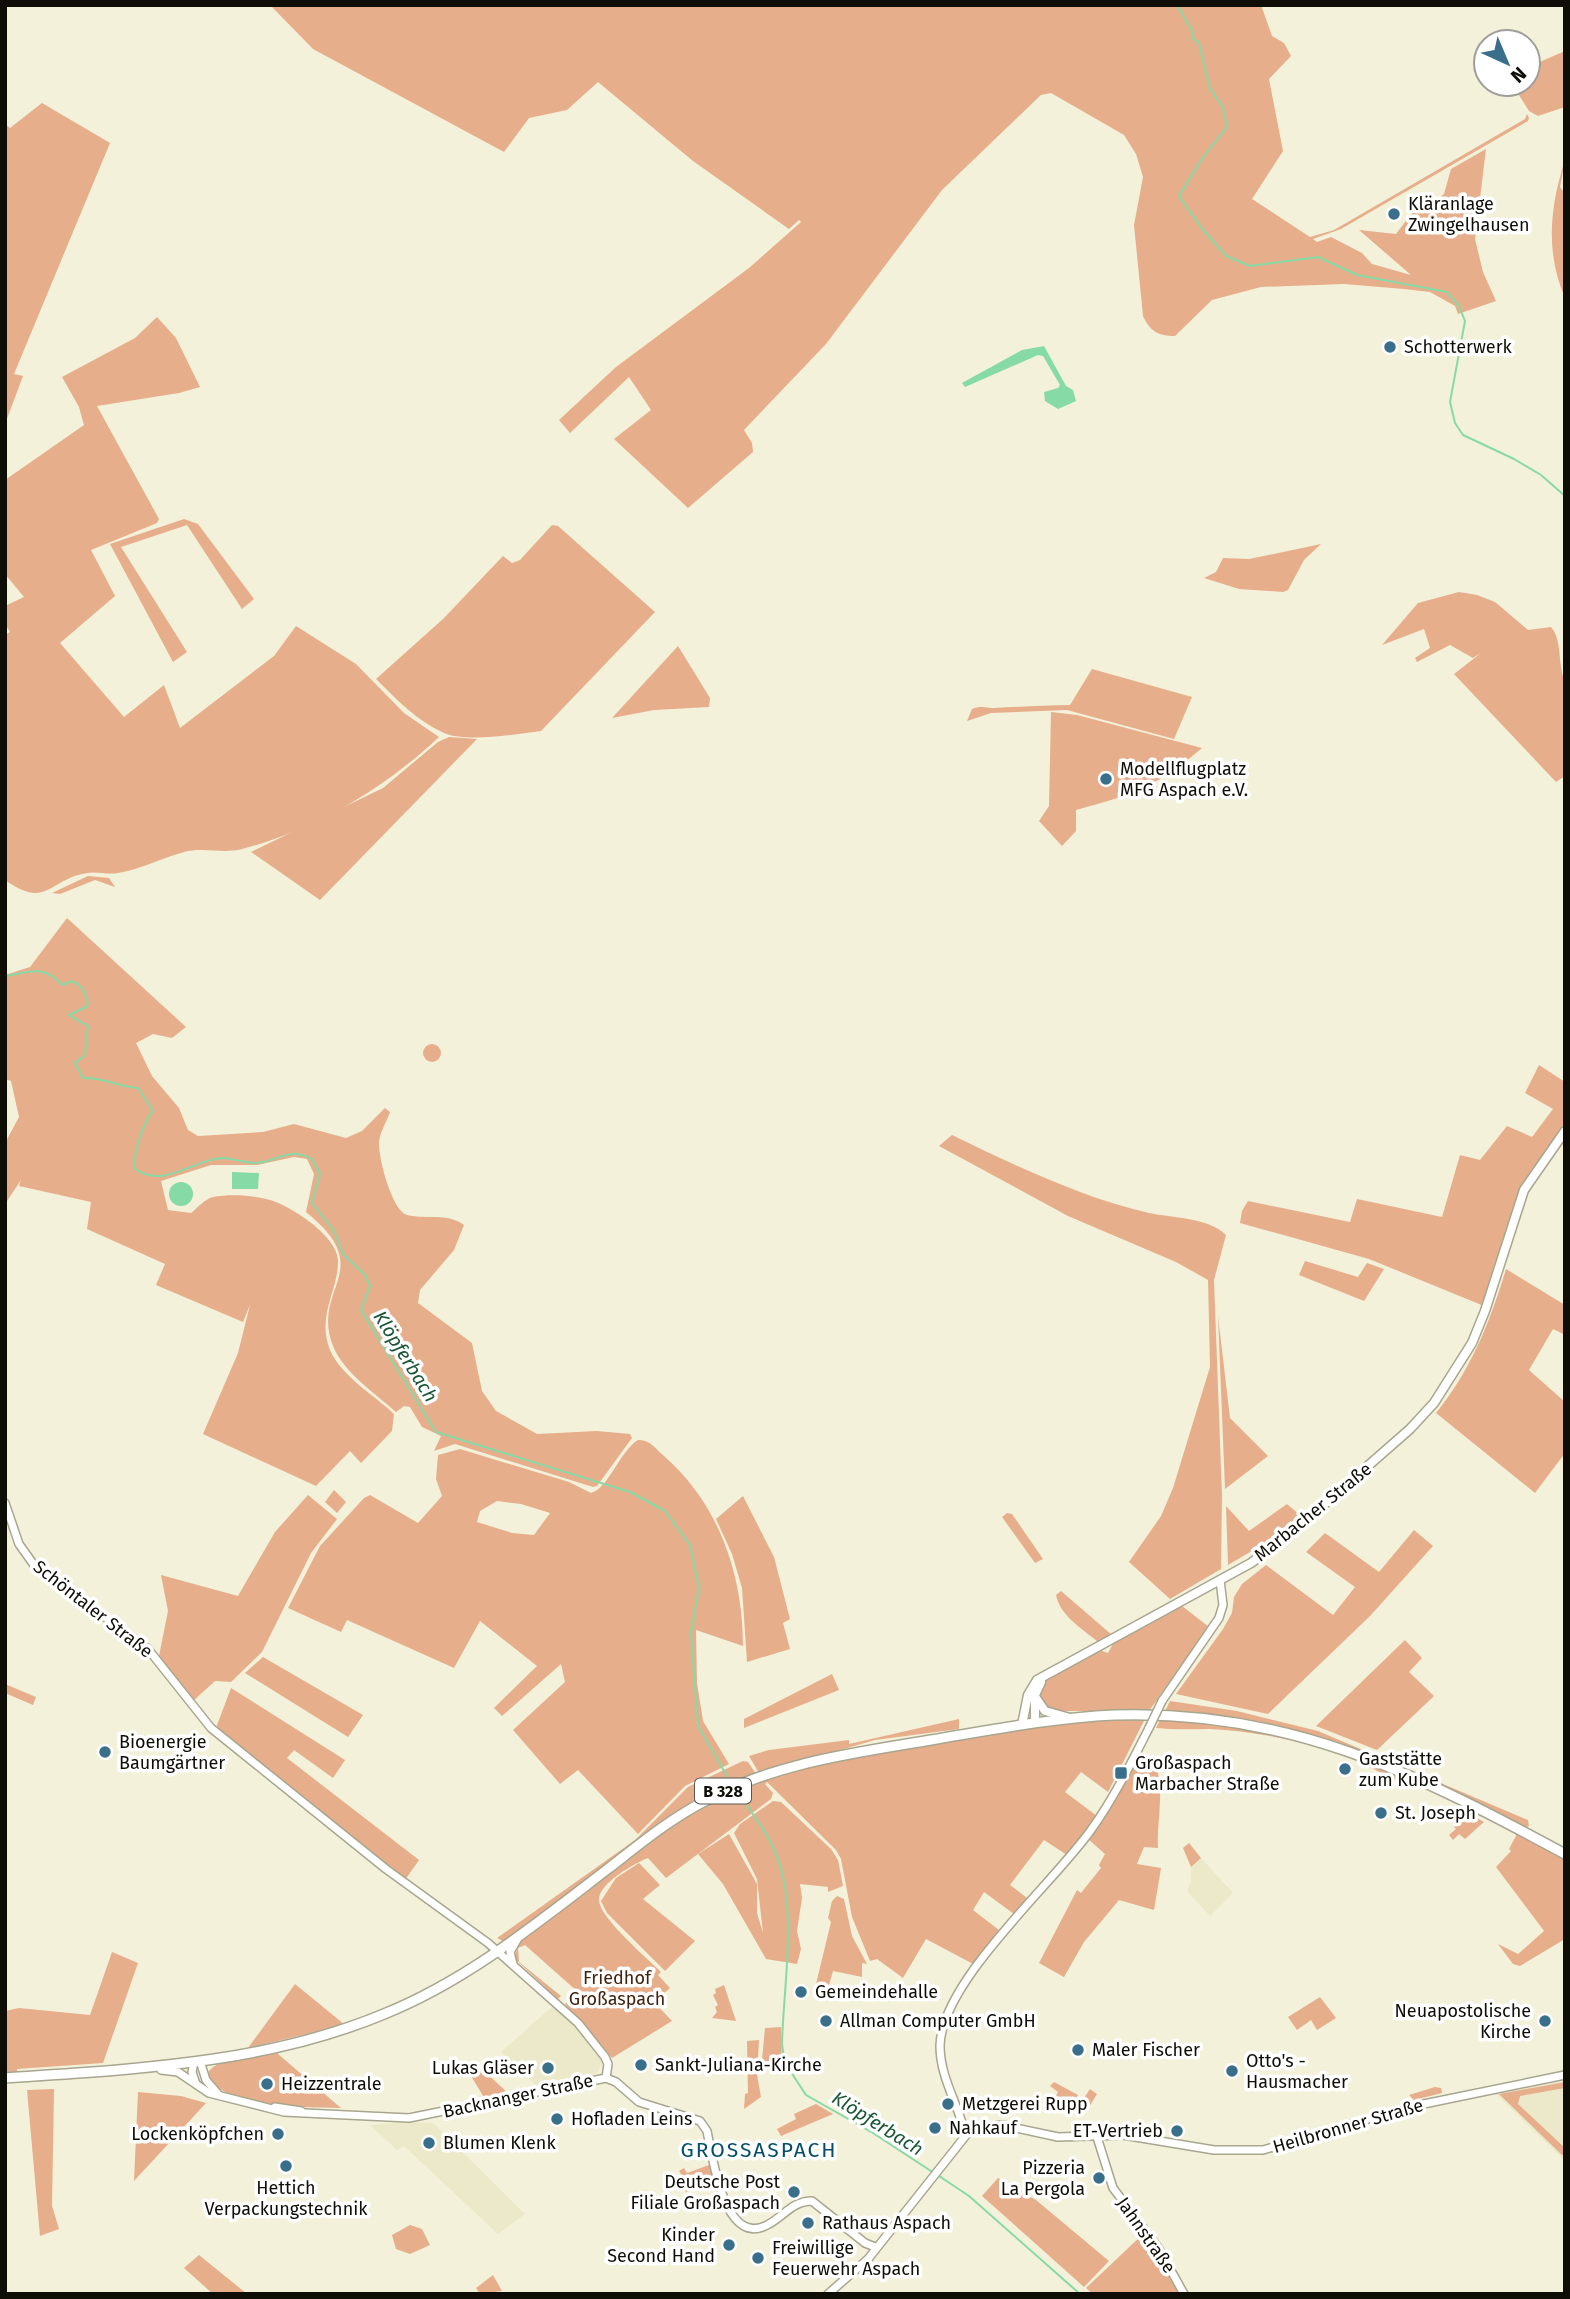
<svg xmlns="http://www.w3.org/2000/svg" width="1570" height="2299" viewBox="0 0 1570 2299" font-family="'Fira Sans',sans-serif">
  <rect width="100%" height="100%" fill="#f3f1d9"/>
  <g fill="#ebe9c9">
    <path d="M1201,1858L1233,1893L1210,1916L1187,1891L1191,1881V1867Z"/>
    <path d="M553,2006L576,2025L601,2056L602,2063L598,2072L591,2076L539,2088L501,2052Z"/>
    <path d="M1565,2081V2161L1495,2093Z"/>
    <path d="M404,2122L433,2123L525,2214L498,2234L404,2146L397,2150L370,2125Z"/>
  </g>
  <g fill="#e7ae8b" fill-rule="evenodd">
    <path d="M270,5H1261L1272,36L1284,43L1291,56L1269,79L1283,151L1252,199L1310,237L1334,230L1525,119L1527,114L1529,118L1528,121L1341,229L1313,239L1317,242L1331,237L1362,253L1372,264L1411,275L1359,230L1396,234L1414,210L1430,205L1444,194L1451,169L1486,149L1475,239L1483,272L1496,301L1458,314L1455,306L1430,292L1404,289L1344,284L1261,287L1212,300L1175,336C1158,336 1150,331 1143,316L1134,225L1143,177L1136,154L1124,135L1051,93L1041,95L942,190L826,344L744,430L752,443L753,452L688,508L614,439L651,410L629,377L570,433L559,420L616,367L749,268L801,222L799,220L789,229L693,161L598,82L567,110L529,118L504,152L313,49Z"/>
    <path d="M1565,51V107L1538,116L1529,111L1512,84H1528V67Z"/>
    <path d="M42,103L110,143L14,374L23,376L5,424V124L10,128Z"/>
    <path d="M1565,160L1560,187L1565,194V298C1545,252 1550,206 1565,160Z"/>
    <path d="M157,317L176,338L200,387L179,393L97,406L159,519L157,523L91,550L115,596L60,643L124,717L164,685L180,728L274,656L296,626L356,664L404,713L439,737C385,788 315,830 242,849C223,854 203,847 184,852C162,858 141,869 118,873C108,875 97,871 87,873C49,879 47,910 5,880V635L10,632L5,624V606L24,597L5,574V480L84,425L79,407L62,377L135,338Z"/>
    <path d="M184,519L198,524L254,599L242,609L187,525L121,547L187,652L173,662L110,544Z"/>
    <path d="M552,525L558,526L655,612L541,731C515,734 468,743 444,733C417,721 396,699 376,679L443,619L503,556L512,563L520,560Z"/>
    <path d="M1321,544L1304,560L1288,590L1283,592L1239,589L1204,578L1216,572L1223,558L1249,559Z"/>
    <path d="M1459,592L1477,595L1495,602L1528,630L1551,627C1563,641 1557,665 1565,682V776L1556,782L1454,674L1481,653L1473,658L1450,645L1417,662L1415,658L1430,648L1424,629L1382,645L1418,603Z"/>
    <path d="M678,646L710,698L709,707L654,710L612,718Z"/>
    <path d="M1092,669L1192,697L1174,739L1067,710L991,713L967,721L972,709C981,705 986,708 994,708C1020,707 1044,705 1070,705Z"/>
    <path d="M1051,712L1077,715L1202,748C1158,786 1132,795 1076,810V831L1062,846L1039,821L1049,806Z"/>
    <path d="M449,737L477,739L320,900L251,852L383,788L438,742Z"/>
    <path d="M88,876L109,878L115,887L95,880L60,894L52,893Z"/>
    <path d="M67,918L186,1027L172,1038L153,1034L136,1043L152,1076L179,1108L188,1130L198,1136L263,1132L294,1124L346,1138L362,1131L385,1108L390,1112C387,1121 380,1132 379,1142C378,1157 392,1211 407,1215C428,1220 446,1212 464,1225L454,1250L420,1290L418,1303L472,1343L482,1391L496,1411L537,1434L597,1431L630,1434L632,1438L597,1486L593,1487L455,1444L434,1451L441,1436L422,1427L410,1407L404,1406L396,1412C375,1393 344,1373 333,1346C310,1287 379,1271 306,1212L314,1174L307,1159L294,1157L257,1165H211L161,1181L168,1210L191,1213C197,1208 205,1199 213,1197C229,1194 250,1195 266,1199C287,1203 337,1235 338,1260C339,1289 316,1316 330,1350C342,1377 373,1394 394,1414L392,1431L361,1463L350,1451L316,1486L203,1434L238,1353L250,1305L243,1322L156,1285L165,1264L87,1229L91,1202L19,1186L21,1180L5,1204V1143L19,1117L11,1081L5,1079V975L30,967Z"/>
    <circle cx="432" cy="1053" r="9"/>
    <path d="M1539,1065L1565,1082V1122L1522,1189L1484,1306L1369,1259L1240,1223L1242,1211L1248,1201L1350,1222L1357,1199L1442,1217L1460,1155L1480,1160L1507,1126L1532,1137L1553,1109L1525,1093Z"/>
    <path d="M952,1135C1014,1165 1082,1198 1149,1213C1172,1218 1208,1217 1226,1235L1214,1280L1222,1496L1221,1569L1170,1599L1129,1562L1161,1516L1173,1488L1210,1367L1208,1280L1176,1262L1068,1216L939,1146Z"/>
    <path d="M1305,1261L1358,1277L1367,1263L1384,1269L1364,1301L1299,1275Z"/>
    <path d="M1506,1269L1565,1305V1335L1553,1329L1529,1370L1565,1402V1453L1535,1493L1436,1413C1471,1370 1490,1322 1506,1269Z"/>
    <path d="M1218,1316L1230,1418L1268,1456L1225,1489Z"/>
    <path d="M638,1440C649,1439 656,1449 664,1456C719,1504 743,1575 743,1646L696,1630L697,1683L703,1721L729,1764L685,1786L638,1834L578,1770L560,1784L513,1730L565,1682L561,1664L502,1716L494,1708L537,1666L480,1621L454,1668L347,1620L341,1632L288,1608L320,1546L364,1498L370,1495L418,1523L442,1496L436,1479L438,1455L460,1449L569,1482L591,1493C608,1489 620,1451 638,1440ZM497,1501L521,1504L550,1513L534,1535L512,1533L477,1522L480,1511Z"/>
    <path d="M334,1490L346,1502L337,1513L325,1502Z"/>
    <path d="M308,1495L337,1519L311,1553L262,1652L231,1682L215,1681L192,1702L159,1656L168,1611L161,1575L238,1596L275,1532Z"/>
    <path d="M743,1496L774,1557L790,1619L783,1623L790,1649L747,1662L742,1588L732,1554L716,1519Z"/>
    <path d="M1287,1504L1301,1516L1267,1542L1228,1565L1226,1506L1249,1531Z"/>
    <path d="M1007,1513L1012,1514L1043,1559L1035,1563L1002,1517Z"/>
    <path d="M1414,1530L1433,1546L1370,1616L1268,1714L1176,1694L1223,1629L1232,1613L1234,1597L1242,1584L1266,1565L1333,1615L1355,1587L1306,1552L1325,1533L1379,1572Z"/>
    <path d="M1061,1591L1112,1635L1098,1642C1083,1629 1060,1616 1056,1595Z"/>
    <path d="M1182,1606L1209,1627L1149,1711H1052L1041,1704C1033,1674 1078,1661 1099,1650L1108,1653L1114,1642Z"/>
    <path d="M1405,1640L1422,1658L1409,1672L1434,1696L1377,1750L1316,1726Z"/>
    <path d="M263,1657L363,1715L348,1737L245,1673Z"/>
    <path d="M832,1674L839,1690L744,1728V1719Z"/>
    <path d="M5,1684L36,1697L33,1705L5,1693Z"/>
    <path d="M231,1688L345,1760L333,1778L294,1750L287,1758L419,1860L405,1880L219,1732L217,1725Z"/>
    <path d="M1170,1701L1237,1711L1318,1731L1528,1820L1529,1826L1525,1828C1398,1764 1310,1721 1165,1711Z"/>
    <path d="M1161,1718L1244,1726L1322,1744L1399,1776L1394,1781L1389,1777L1383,1779V1774C1335,1746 1266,1732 1210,1729C1192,1729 1174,1730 1156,1728Z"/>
    <path d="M959,1719V1729L875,1740L759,1773L749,1756L769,1750L849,1740V1744Z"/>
    <path d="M1145,1719L1108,1792L1081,1772L1065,1792L1097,1816L1067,1855L1044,1840L1010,1885L1027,1898L1014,1914L984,1892L973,1910L999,1930L975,1965L926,1939L903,1978L877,1959L870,1961L852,1917L841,1859L836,1850L767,1782L765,1784L773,1793L771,1799L666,1878L648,1858C635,1863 597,1884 599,1901C601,1919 647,1958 661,1972L658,1975L670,1988L654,2002L672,2021L612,2058L565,2004L578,1992L525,1945L518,1948L519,1962L561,1996L558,1999L514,1958L520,1942L529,1934C591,1886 652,1830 723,1795C787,1763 860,1756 929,1745C1001,1733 1072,1719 1145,1719Z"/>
    <path d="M1150,1757C1168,1777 1156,1821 1158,1848L1144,1847L1137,1864L1161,1868L1154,1910L1119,1900L1084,1942L1064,1977L1039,1963L1077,1890L1081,1893L1101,1868L1099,1865L1105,1854L1088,1839L1137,1762Z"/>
    <path d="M743,1761L748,1762L756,1774L684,1808L505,1942L497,1938L635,1840L688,1787Z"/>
    <path d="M773,1801L781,1802L831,1849L838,1860L843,1886L828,1892V1887L800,1884L802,1898L797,1931L801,1949L797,1964L766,1959L723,1884L698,1854L729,1834L757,1884V1913L763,1933L757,1879L734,1833L740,1824Z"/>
    <path d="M1468,1813L1484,1822L1465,1839L1459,1834L1453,1840L1449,1835L1456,1829L1454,1827Z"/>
    <path d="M1518,1832L1565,1857V1939L1520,1966L1513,1964L1498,1944L1518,1954L1544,1931L1496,1867L1511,1851L1509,1849Z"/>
    <path d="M1189,1843L1201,1858L1191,1867L1183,1848Z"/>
    <path d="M639,1863L660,1885L643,1899L695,1941L665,1971L607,1913L601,1901L616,1878Z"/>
    <path d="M837,1896L844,1899L852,1936L867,1964L862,1963V1977L833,1971L829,1985L815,1988L831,1922L828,1918L832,1901Z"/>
    <path d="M112,1952L138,1963L103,2063L17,2069V2072L5,2073V2011L19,2008L90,2015Z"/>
    <path d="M295,1984L345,2025L248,2048Z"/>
    <path d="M724,1985L736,2021L712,2018L717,2012L715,2007L718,2005L713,1995L716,1993L715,1989Z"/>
    <path d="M1320,1997L1336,2018L1317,2030L1311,2020L1297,2030L1288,2017Z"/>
    <path d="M781,2027L782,2068L761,2070L765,2028Z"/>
    <path d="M759,2040L757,2075L761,2097L744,2109L745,2094L748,2093L747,2041Z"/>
    <path d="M276,2052L278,2054L341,2108C299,2106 234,2113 207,2076C210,2058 259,2055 276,2052Z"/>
    <path d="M482,2069L509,2094L485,2099L471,2076Z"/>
    <path d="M1054,2082L1078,2095L1077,2098L1082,2101L1090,2089L1097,2094L1086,2112L1055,2098L1058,2092L1050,2086Z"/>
    <path d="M1565,2082V2088L1520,2096L1518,2104L1565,2148V2154L1562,2155L1499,2094Z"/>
    <path d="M1435,2087L1441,2088L1442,2093L1414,2100L1409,2095Z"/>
    <path d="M54,2089L52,2206L59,2229L40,2236L27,2090Z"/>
    <path d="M138,2092L181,2096L206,2103L134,2181Z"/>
    <path d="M816,2104L833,2114L781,2136L777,2129L796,2119L794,2114Z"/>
    <path d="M709,2165L715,2183H709L686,2192L677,2176L681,2174L679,2171L684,2168L687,2173Z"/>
    <path d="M998,2178L1036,2200L1109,2261L1084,2287L982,2196Z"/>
    <path d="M410,2225L422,2229L430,2245L410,2254L396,2249L392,2235Z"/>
    <path d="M1142,2235L1181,2294H1093L1086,2288Z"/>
    <path d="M199,2255L247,2294H213L184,2268Z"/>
    <path d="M493,2275L502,2291L480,2294L476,2288Z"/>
  </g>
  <g fill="#86daa5">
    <path d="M1044,346L1066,386L1073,390L1076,401L1058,409L1045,401L1044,392L1058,388L1060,385L1043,356L1038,355L965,387L962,383L1022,350Z"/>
    <path d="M232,1172L259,1173L258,1189H232Z"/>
    <circle cx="181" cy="1194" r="12"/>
  </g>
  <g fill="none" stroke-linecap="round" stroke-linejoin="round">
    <g stroke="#86daa5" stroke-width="2">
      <path d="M1177,5L1192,31V38L1199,43L1210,89L1223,107L1227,127L1203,157L1179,196L1203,230L1226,256L1250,266L1318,257L1357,275L1447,292L1459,306L1465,321L1450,402L1455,423L1463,435L1514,459L1541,475L1565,496"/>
      <path d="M1565,612V615"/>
      <path d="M5,976C32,972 41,964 63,985L72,981C82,985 85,992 88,1003L86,1007L69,1015L88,1026L85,1055L75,1063L83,1078C104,1077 118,1087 138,1088L153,1111C144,1121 132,1155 135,1169C164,1189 192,1160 222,1158C233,1158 244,1163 255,1163C277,1162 289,1146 312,1159L320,1174L312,1203L334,1231L343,1254L365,1275L370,1286L361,1310L436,1432L630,1492L665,1511L690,1545L699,1588L691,1633L698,1726L727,1776"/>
      <path d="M741,1797C754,1816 769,1835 777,1857C798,1911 783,1987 782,2045L785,2063L806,2095L873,2133L934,2173"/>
      <path d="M939,2176L969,2196L1080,2294"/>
    </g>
    <defs>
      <g id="tertiary">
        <path d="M5,1503L19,1544L34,1565L148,1649L211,1728L386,1869L488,1943L578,2023L605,2057L608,2064L606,2078"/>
        <path d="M1162,1701L1219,1618L1223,1605L1220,1580"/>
        <path d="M513,1964L510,1952L517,1940"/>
        <path d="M200,2061L206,2080L218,2094"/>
        <path d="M194,2062L192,2072L196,2084"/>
        <path d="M161,2070L178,2072L209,2093L284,2112L409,2118L606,2078L616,2082L639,2102L700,2121L707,2131C713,2160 725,2250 769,2224C785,2215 793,2201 812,2201L865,2243L875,2247"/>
        <path d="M275,2107L301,2111"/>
        <path d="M965,2133C958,2104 940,2077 940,2046C941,1981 1053,1884 1091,1830C1114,1798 1131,1763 1149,1728"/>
        <path d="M1097,2137L1113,2188L1159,2249L1184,2294"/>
        <path d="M828,2294L868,2259L971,2129L1002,2125L1058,2137L1123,2135L1214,2150H1263L1409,2107L1565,2075"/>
      </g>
      <g id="secondary">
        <path d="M1036,1698L1045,1711L1070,1718"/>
        <path d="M1035,1723V1695L1041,1682"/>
        <path d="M1022,1725L1028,1695L1037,1680L1251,1563L1289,1535L1410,1429L1434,1403L1472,1343L1485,1311L1524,1190L1565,1131"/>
      </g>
      <path id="primary" d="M5,2078C133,2069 265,2064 384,2014C468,1980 537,1923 609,1868C640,1844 670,1819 705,1801C774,1763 854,1753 931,1740C991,1730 1052,1718 1114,1715C1289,1709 1415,1773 1565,1854"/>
    </defs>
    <use href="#tertiary" stroke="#a8a68f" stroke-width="10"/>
    <use href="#secondary" stroke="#a8a68f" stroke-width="11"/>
    <use href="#primary" stroke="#a8a68f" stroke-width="12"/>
    <use href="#tertiary" stroke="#fff" stroke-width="7"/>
    <use href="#secondary" stroke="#fff" stroke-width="8"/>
    <use href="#primary" stroke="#fff" stroke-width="9"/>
    <defs>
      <path id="tertiary-bridge" d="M1149,1728L1162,1701"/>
    </defs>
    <use href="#tertiary-bridge" stroke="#a8a68f" stroke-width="10" stroke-linecap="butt"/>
    <use href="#tertiary-bridge" stroke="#fff" stroke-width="7"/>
  </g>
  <g fill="#396f8b" stroke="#fff" stroke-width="2.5">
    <circle cx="1394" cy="214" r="7"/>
    <circle cx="1390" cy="347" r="7"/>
    <circle cx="1106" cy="779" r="7"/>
    <circle cx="105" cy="1752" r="7"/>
    <circle cx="1345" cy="1769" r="7"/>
    <rect x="1114" y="1766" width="14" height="14" rx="3.5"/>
    <circle cx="1381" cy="1813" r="7"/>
    <circle cx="801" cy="1992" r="7"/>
    <circle cx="826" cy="2021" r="7"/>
    <circle cx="1545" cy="2021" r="7"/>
    <circle cx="1078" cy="2050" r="7"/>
    <circle cx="641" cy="2065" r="7"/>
    <circle cx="548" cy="2068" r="7"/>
    <circle cx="1232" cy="2071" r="7"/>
    <circle cx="267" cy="2084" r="7"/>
    <circle cx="948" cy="2104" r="7"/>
    <circle cx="557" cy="2119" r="7"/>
    <circle cx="935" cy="2128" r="7"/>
    <circle cx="1177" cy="2131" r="7"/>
    <circle cx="278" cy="2134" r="7"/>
    <circle cx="429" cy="2143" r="7"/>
    <circle cx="286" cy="2166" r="7"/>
    <circle cx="1099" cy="2178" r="7"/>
    <circle cx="794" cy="2192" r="7"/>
    <circle cx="808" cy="2223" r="7"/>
    <circle cx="729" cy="2245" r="7"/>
    <circle cx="758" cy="2258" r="7"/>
  </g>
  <g text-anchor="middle" stroke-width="7" stroke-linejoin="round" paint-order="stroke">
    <rect fill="#fff" stroke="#565651" stroke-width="2" x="695" y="1778.5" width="56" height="25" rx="5"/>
    <g font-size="16" font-weight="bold" fill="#0e0d06">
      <text x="723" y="1797">B 328</text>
    </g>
    <g font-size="18" fill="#0e0d06" stroke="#fff" text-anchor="start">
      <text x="1408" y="210">Kläranlage<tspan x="1408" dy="21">Zwingelhausen</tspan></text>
      <text x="1404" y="353">Schotterwerk</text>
      <text x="1120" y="775">Modellflugplatz<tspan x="1120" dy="21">MFG Aspach e.V.</tspan></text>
      <text x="119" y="1748">Bioenergie<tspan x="119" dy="21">Baumgärtner</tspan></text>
      <text x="1359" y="1765">Gaststätte<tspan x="1359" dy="21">zum Kube</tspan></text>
      <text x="1135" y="1769">Großaspach<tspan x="1135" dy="21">Marbacher Straße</tspan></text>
      <text x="1395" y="1819">St. Joseph</text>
      <text x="815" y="1998">Gemeindehalle</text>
      <text x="1531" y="2017" text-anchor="end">Neuapostolische<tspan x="1531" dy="21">Kirche</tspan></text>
      <text x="840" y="2027">Allman Computer GmbH</text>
      <text x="1092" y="2056">Maler Fischer</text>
      <text x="1246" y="2067">Otto's -<tspan x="1246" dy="21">Hausmacher</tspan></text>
      <text x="655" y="2071">Sankt-Juliana-Kirche</text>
      <text x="534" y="2074" text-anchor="end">Lukas Gläser</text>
      <text x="281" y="2090">Heizzentrale</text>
      <text x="962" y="2110">Metzgerei Rupp</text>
      <text x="571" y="2125">Hofladen Leins</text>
      <text x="949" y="2134">Nahkauf</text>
      <text x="1163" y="2137" text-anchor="end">ET-Vertrieb</text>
      <text x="264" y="2140" text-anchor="end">Lockenköpfchen</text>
      <text x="443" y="2149">Blumen Klenk</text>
      <text x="1085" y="2174" text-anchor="end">Pizzeria<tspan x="1085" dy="21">La Pergola</tspan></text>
      <text x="780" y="2188" text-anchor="end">Deutsche Post<tspan x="780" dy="21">Filiale Großaspach</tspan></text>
      <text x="286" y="2194" text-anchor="middle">Hettich<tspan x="286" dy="21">Verpackungstechnik</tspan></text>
      <text x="822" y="2229">Rathaus Aspach</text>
      <text x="715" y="2241" text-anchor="end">Kinder<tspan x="715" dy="21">Second Hand</tspan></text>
      <text x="772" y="2254">Freiwillige<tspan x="772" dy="21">Feuerwehr Aspach</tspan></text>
    </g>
    <g font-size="18" fill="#0e0d06" stroke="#fff">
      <text transform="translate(1313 1512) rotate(-39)" y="6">Marbacher Straße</text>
      <text transform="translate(93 1609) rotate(38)" y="6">Schöntaler Straße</text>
      <text transform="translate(518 2096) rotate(-12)" y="6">Backnanger Straße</text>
      <text transform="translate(1348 2126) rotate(-16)" y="6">Heilbronner Straße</text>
      <text transform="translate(1146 2235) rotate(55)" y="6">Jahnstraße</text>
    </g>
    <g font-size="18" fill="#41230e" stroke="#fff">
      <text x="617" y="1984">Friedhof<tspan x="617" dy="21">Großaspach</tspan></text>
    </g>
    <g font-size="19" font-style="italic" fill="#195635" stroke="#fff">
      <text transform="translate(406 1356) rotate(58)" y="7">Klöpferbach</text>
      <text transform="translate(878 2123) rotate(32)" y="7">Klöpferbach</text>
    </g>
    <g font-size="21" letter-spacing="2" fill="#054e6b" stroke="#fff">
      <text x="759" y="2157">GROSSASPACH</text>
    </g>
  </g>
  <rect width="1570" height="2299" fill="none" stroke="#0e0d06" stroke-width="14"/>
  <g transform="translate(1507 63) rotate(136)"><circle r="33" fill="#ffffff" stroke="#9f9e9b" stroke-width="2"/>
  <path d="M0-5L12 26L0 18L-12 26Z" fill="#396f8b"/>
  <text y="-10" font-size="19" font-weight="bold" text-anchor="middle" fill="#0e0d06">N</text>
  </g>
</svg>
